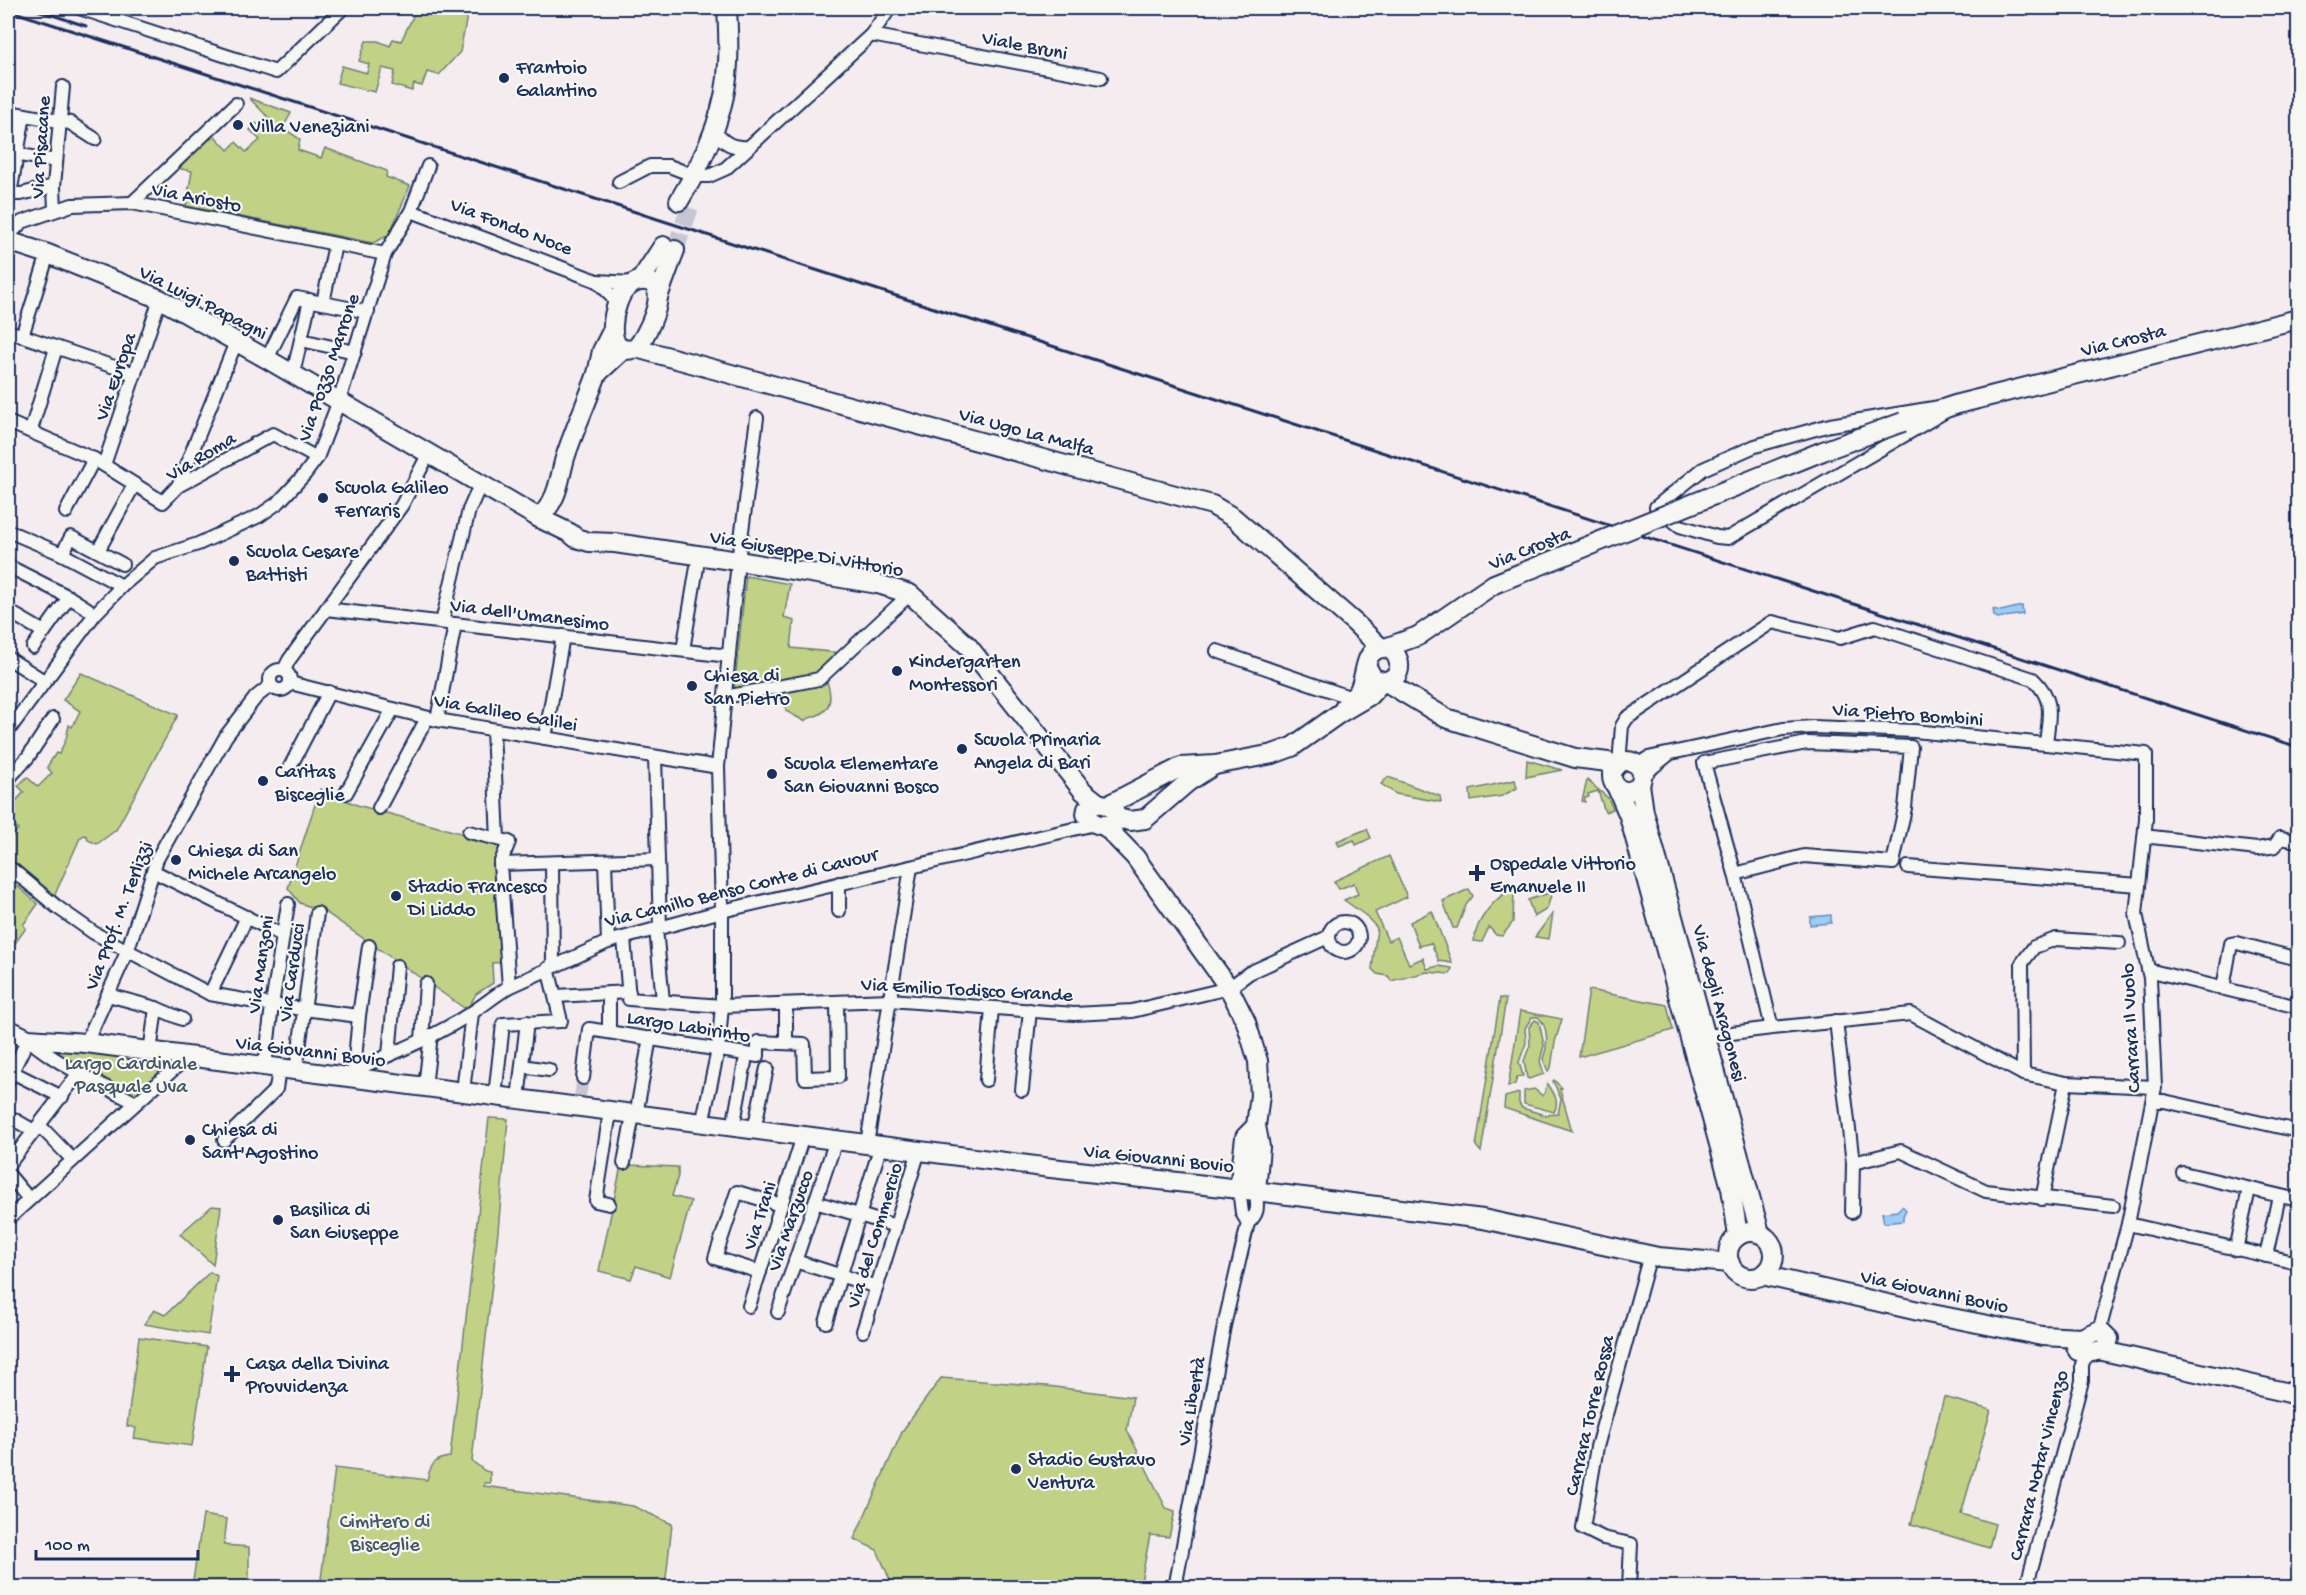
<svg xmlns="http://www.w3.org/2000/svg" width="2306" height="1595" viewBox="0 0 2306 1595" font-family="'Gochi Hand',sans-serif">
  <rect width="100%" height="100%" fill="#f5ecf0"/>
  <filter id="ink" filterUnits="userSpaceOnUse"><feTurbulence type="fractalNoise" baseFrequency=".0167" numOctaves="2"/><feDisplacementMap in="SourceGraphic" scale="12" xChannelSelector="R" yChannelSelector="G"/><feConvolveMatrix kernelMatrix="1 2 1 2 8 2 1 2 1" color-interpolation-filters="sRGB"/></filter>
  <g filter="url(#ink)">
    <g fill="#c1d286" stroke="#6e8072" stroke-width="1.5">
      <path d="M417,8H455L468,11L460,52L439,75L427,72L422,86L414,84L412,91L392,85L395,71L382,68L375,92L337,83L342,66L367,73L369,64L359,61L366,41H378L390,46L393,39L401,41Z"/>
      <path d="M249,98L291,113L283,128L300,139L298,150L321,158L325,148L387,171L386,177L410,186L389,235L373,243L186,206L192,171L176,168L213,134L228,150L236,142L246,152L260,140L250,130L256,123L265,131L273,122Z"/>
      <path d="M746,576L790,584L784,617L794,621L791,648L841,653L826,679C831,692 834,708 818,715C813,717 809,717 804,721L786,711L783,690L751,695L750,703L733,702Z"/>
      <path d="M81,673L178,715L116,830L97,844L88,840L87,836L84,835L80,838L53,899L8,860V842L18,829L8,819V798L16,801L24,792L18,786L27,777L38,787L52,773L47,767L56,753L59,754L66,739L69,725L72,727L80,711L63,700Z"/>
      <path d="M1527,760L1562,770L1526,777Z"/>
      <path d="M1388,777L1440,796L1441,802L1396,794L1381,784Z"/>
      <path d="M1515,780L1517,788L1502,796L1471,801L1470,790Z"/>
      <path d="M1587,780L1608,798L1613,809L1605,812L1598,791L1588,794L1589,797L1585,798V802L1582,801Z"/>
      <path d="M320,789L357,805L501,844L496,861L503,962L492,963L493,983L476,994L467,1010L325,912L300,903L288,888Z"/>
      <path d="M1367,829L1371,838L1356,845L1354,840L1339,846L1337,841Z"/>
      <path d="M1389,856L1407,897L1375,912L1388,941L1397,937L1409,964L1423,958L1427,969L1438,966L1452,968L1450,974L1427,972L1391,981L1388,976L1377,974L1372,969L1377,928L1365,915L1344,900L1358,894L1354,883L1339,889L1334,881Z"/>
      <path d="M8,878L38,904L23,925L26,928L8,953Z"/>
      <path d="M1469,889L1473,896L1466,905L1457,928H1453L1443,901Z"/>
      <path d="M1514,889L1513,922L1502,936L1496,935L1489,927L1482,942L1474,941C1476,920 1495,896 1514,889Z"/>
      <path d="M1552,892L1547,909L1534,917L1528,900Z"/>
      <path d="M1432,911L1452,963L1439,961L1431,943L1419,946L1410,922Z"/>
      <path d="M1553,913L1549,939L1535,937Z"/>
      <path d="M1589,990L1667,1005L1673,1030L1579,1057Z"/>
      <path d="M1500,998L1506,999L1481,1152L1476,1146Z"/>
      <path d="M1520,1011L1562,1019L1555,1042L1551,1068L1548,1071L1543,1059C1548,1046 1549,1027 1538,1017H1532L1525,1028L1526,1043L1519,1062L1523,1076L1517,1077L1515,1084L1508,1087Z"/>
      <path d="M1535,1020L1539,1022L1544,1045L1540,1061L1544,1074L1529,1079L1527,1078L1524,1061L1530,1045L1529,1027Z"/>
      <path d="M56,1041L187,1057L134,1102L50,1055Z"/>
      <path d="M1554,1080L1562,1088L1560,1089L1572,1131L1504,1108L1505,1097L1519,1093V1103L1522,1108L1545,1115L1558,1114L1561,1099L1553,1081Z"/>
      <path d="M1548,1084C1554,1093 1560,1102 1554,1112L1524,1104V1091L1534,1089L1543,1096Z"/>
      <path d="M489,1118L508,1119L498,1231L472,1461L485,1471L490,1472V1483H484V1486L633,1506L672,1524L665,1587H320L335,1468L427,1480C430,1466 434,1458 450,1457Z"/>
      <path d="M628,1165L678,1167V1176L672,1196L691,1201L670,1277L636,1266L631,1279L599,1271L621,1166Z"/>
      <path d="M212,1206L221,1207L213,1265L180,1234Z"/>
      <path d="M210,1272L217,1276L208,1335L144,1324L154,1310L165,1315Z"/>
      <path d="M139,1337L207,1347L192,1446L134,1438L136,1428L127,1426Z"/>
      <path d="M941,1378L1047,1386L1133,1397L1127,1430L1166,1508L1175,1511L1169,1537L1150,1535L1140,1587H893L877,1550L854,1539L903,1430Z"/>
      <path d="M1944,1397L1991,1410L1961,1514L1995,1524L1989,1548L1911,1524Z"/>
      <path d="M203,1515L227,1519L224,1545L249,1547V1587H192Z"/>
    </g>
    <g fill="#9acdf8" stroke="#678eba" stroke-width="1.5">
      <path d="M2022,606L2023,614L1998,618L1994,616L1993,609L2001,611Z"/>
      <path d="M1831,915V923L1810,925V917Z"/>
      <path d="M1902,1206L1906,1210L1903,1216V1221L1884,1223L1882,1213L1897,1211Z"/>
    </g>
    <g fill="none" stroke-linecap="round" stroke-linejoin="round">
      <path stroke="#c9c6d3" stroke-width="12" stroke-dasharray="12 6" stroke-linecap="butt" d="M580,1096L583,1078"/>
      <path stroke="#c9c6d3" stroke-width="18" stroke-dasharray="18 9" stroke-linecap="butt" d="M675,250L691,204"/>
      <defs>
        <g id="street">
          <path d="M79,8L276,72L343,8"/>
          <path d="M871,35L1101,78"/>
          <path d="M8,112L70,123L95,139"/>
          <path d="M714,131C725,144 732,148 749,147"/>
          <path d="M8,153L56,161"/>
          <path d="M619,182L650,166H669L695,176H709L725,169L871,35L890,8"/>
          <path d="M8,194H21L54,186"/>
          <path d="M10,194L24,115"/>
          <path d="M132,203L236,104"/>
          <path d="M55,210L54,186L63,87"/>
          <path d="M411,211L597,281"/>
          <path d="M8,236L22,222L72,205L132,203L385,254"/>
          <path d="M335,244L323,303L368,312"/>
          <path d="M617,306L610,294L597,281L633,283"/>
          <path d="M8,331L135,374"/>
          <path d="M22,336L48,254"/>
          <path d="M301,340L355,352"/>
          <path d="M267,359L297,298L323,303"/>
          <path d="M293,374L310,300"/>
          <path d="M1958,404L1728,538L1717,537L1680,526L1656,507L1703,469L1755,446L1830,425Z"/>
          <path d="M8,422L94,459L163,502L178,486L273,434L317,458"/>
          <path d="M31,430L56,348"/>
          <path d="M104,465L160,299"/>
          <path d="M178,486L236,342"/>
          <path d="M66,512L94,459"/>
          <path d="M8,531L62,554L122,586"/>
          <path d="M98,551L134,485"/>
          <path d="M62,554L71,537L122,564"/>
          <path d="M8,566L69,597L88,609"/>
          <path d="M326,609L729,656"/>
          <path d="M8,611L44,632L69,597"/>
          <path d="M442,622L469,510L481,483"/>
          <path d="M33,647L44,632"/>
          <path d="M683,650L699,555"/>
          <path d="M1217,651L1352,698"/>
          <path d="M8,658L44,681"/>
          <circle cx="280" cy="680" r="10"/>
          <path d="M284,670L289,660L402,505L429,453"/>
          <path d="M290,683L437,720L718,767"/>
          <path d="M725,697L819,679L910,594"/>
          <path d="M437,720L455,624"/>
          <path d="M493,730L498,839L509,842L500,864L509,987"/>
          <path d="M8,731L95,614L122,586L155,558L198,544L259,516L279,502L305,474L317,458L339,401L385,254L411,211L428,166"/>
          <path d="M545,738L563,636"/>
          <path d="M655,757L660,928"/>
          <path d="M1619,764L1622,726L1627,718L1772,622L1840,638L1875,627L2033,679C2055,700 2049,715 2046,743"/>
          <path d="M1637,765L1648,758L1783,729L1813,727L1914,731L2146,754V819L2136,914L2150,978L2155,1087L2128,1224L2099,1331"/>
          <path d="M290,767L329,692"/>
          <path d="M8,779L28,757L53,719"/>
          <path d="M1641,779L1653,767L1668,755"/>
          <path d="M346,793L393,709"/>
          <path d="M379,808L427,718"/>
          <path d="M469,832L498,839"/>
          <path d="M2144,838L2152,837L2257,849L2275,846L2280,838L2298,841"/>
          <path d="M605,861L608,942"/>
          <path d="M552,863L553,965"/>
          <path d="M500,864L658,859"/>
          <path d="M8,866L57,907L94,933L210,994L272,1005L359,1016"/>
          <path d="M1908,867L2139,885"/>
          <path d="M153,871L282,935"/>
          <path d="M1735,874L1804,856L1893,863L1905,808L1911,747L1807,743L1704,763L1735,874L1772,1028L1911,1014L2023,1074L2022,963L2034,947L2056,939L2119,943"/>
          <path d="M839,911V883"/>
          <circle cx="1344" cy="937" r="15"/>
          <path d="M656,929L663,1001"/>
          <path d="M624,938L629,999L722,1006L890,1000L1074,1014L1132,1011L1229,988L1249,973L1328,937"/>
          <path d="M2148,970L2298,1007"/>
          <path d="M2223,988L2231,944L2237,943L2298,959"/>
          <path d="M210,994L247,917"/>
          <path d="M108,995L156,1008L182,1019"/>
          <path d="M556,996L629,992"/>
          <path d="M786,1004V1043"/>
          <path d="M1836,1021L1853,1163L1901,1151L1986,1191L2113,1206"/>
          <path d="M609,1031V993"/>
          <path d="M1699,1037L1772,1028"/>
          <path d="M422,1040L426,984"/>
          <path d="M86,1043L127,952L157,859L226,736L256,697L271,685"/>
          <path d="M150,1052L156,1008"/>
          <path d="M389,1055L397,966"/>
          <path d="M522,1066L549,1070"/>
          <path d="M265,1067L272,1005L288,904"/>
          <path d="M354,1070L359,1016L369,946"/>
          <path d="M12,1072L62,1097"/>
          <path d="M296,1072L317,913"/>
          <path d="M2023,1074L2066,1083L2155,1087"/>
          <path d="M348,1078L354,1070C394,1053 435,1037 471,1013C484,1005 495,995 509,987L608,942L722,911L1095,824"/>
          <path d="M583,1078L589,1029L758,1056V1042L804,1044L805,1078L838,1077L837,1002"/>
          <path d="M8,1080L28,1039C59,1066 99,1083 134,1102"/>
          <path d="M986,1080L992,1008"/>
          <path d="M425,1087L431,1035"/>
          <path d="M1022,1090L1030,1010"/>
          <path d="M463,1092L472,1013"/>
          <path d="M495,1096L503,1024L561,1021L548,968"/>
          <path d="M518,1099L527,1022"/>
          <path d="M2153,1101H2164L2298,1131"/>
          <path d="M636,1115L650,1038"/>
          <path d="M8,1116L34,1131"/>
          <path d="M702,1124L718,1050L722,1006V911L718,767L738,561L757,418"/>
          <path d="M39,1125L72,1159"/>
          <path d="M733,1128L745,1062"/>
          <path d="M754,1130L767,1068"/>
          <path d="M224,1140L276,1089L279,1069"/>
          <path d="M867,1144L911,867"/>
          <path d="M624,1163L633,1115"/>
          <path d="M8,1165L79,1073"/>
          <path d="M2183,1173L2298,1200"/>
          <path d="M8,1174L29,1199"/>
          <path d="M1239,1189L1242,1213L1248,1223"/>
          <path d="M2042,1199L2066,1083"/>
          <path d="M815,1202L896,1226"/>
          <path d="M609,1204L596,1201L610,1112"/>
          <path d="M1852,1212L1853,1163"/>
          <path d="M8,1219L187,1057"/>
          <path d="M2128,1224L2298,1263"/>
          <path d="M2236,1250L2249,1189"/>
          <path d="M2266,1256L2279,1196"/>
          <path d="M795,1261L877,1287"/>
          <path d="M760,1272L715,1258L737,1192L781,1205"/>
          <path d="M749,1306L803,1136"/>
          <path d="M778,1312L836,1140"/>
          <path d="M826,1322L881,1145"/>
          <path d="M863,1331L919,1151"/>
          <path d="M1175,1588L1224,1326L1248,1223C1260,1212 1257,1206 1256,1191"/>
          <path d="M1629,1588L1631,1544L1603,1538L1583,1528L1597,1447L1650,1255"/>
          <path d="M2026,1588L2082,1381V1364L2088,1353"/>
        </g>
        <g id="secondary">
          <path d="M679,201C704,160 727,112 728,63C729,45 728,26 727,8"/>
          <path d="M8,241L48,254L160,299L267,359L539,518L570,533L576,538L589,542L615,543L738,561L878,584L910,594L968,646L1083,791L1098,803"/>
          <path d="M640,281L663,246"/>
          <path d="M658,297L675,250"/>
          <path d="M611,333L602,351L597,374L624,349"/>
          <path d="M636,348C646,337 670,291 650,282C642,279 634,282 628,287C612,298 601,361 636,348L1212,505L1234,518L1355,623L1381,648"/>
          <path d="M1903,422L1958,404L2298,319"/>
          <path d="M539,518C559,498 558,483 565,458C574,430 587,402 597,374"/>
          <path d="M1385,648L1418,636"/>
          <path d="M1386,682L1446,718L1575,758L1608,762L1616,767"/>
          <path d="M1345,706C1349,702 1354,697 1358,692C1365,681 1364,659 1373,652C1389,639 1405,659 1397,675L1386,682L1373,678L1367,667"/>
          <circle cx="1627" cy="776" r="15"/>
          <path d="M1640,784L1644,812L1760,1233"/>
          <path d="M1617,788L1629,816L1731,1188L1738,1236"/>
          <path d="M1098,803C1109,805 1118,810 1116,822C1106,829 1091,825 1086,814L1087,809Z"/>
          <path d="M1108,805L1181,767L1215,765L1273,754L1292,747L1340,713L1369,696L1382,682"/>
          <path d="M1117,818L1130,821L1145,819L1188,782L1213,766"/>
          <path d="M1104,825L1135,857L1229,988L1246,1022L1258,1061L1260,1095L1256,1126L1260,1147L1256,1191"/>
          <path d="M8,1029L28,1039L86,1043L1051,1168L1214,1186L1483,1219L1658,1257L1730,1263"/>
          <path d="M1239,1189L1245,1137L1256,1126"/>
          <circle cx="1751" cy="1255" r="23"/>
          <path d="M1762,1275L1927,1313L2042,1336L2081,1338"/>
          <path d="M2097,1331L2102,1332L2109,1339L2106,1349L2088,1353L2078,1351L2076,1346L2081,1338Z"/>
          <path d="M2103,1351L2298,1395"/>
        </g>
      </defs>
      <use href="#street" stroke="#1b2f5e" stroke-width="16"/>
      <use href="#secondary" stroke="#1b2f5e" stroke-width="22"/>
      <use href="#street" stroke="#f6f6f2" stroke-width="12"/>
      <use href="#secondary" stroke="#f6f6f2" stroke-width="18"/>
      <g stroke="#1b2f5e" stroke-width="3">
        <path d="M31,8L86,26"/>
        <path d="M8,10L2298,747"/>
      </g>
      <defs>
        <path id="secondary-bridge" d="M1418,636L1494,584L1823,451L1903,422"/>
      </defs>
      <use href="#secondary-bridge" stroke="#1b2f5e" stroke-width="22" stroke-linecap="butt"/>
      <use href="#secondary-bridge" stroke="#f6f6f2" stroke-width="18"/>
    </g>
  </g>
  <g fill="#1b2f5e" stroke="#f6f6f2" stroke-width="2">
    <circle cx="504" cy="78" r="6"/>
    <circle cx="238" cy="125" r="6"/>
    <circle cx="323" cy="498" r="6"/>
    <circle cx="234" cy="561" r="6"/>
    <circle cx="897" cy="671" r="6"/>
    <circle cx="692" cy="686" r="6"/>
    <circle cx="962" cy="749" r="6"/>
    <circle cx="772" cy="774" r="6"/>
    <circle cx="263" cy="781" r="6"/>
    <circle cx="176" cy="860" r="6"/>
    <path d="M1474 864h6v6h6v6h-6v6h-6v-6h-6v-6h6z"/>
    <circle cx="396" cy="896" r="6"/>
    <circle cx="190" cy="1140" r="6"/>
    <circle cx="278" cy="1220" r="6"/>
    <path d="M229 1365h6v6h6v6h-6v6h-6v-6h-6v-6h6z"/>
    <circle cx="1016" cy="1469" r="6"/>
  </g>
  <g text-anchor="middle" stroke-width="4.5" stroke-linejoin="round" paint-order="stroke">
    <g font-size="20" fill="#1b2f5e" stroke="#f6f6f2">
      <text transform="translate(1025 44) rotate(11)" y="7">Viale Bruni</text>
      <text transform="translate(39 147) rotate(-86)" y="7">Via Pisacane</text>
      <text transform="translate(197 196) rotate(11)" y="7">Via Ariosto</text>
      <text transform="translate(512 225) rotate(21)" y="7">Via Fondo Noce</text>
      <text transform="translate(204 301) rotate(27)" y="7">Via Luigi Papagni</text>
      <text transform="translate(2123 339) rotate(-14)" y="7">Via Crosta</text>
      <text transform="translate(327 367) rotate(-71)" y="7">Via Pozzo Marrone</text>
      <text transform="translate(114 376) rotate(-71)" y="7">Via Europa</text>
      <text transform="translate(1027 430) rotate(15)" y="7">Via Ugo La Malfa</text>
      <text transform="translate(200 455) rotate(-31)" y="7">Via Roma</text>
      <text transform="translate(1529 547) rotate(-22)" y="7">Via Crosta</text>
      <text transform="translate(807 552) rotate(10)" y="7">Via Giuseppe Di Vittorio</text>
      <text transform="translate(530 613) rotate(7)" y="7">Via dell'Umanesimo</text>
      <text transform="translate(506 711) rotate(10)" y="7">Via Galileo Galilei</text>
      <text transform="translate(1908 713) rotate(4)" y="7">Via Pietro Bombini</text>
      <text transform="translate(741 886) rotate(-14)" y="7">Via Camillo Benso Conte di Cavour</text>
      <text transform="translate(117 915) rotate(-69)" y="7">Via Prof. M. Terlizzi</text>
      <text transform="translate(259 964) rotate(-82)" y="7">Via Manzoni</text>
      <text transform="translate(290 972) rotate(-82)" y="7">Via Carducci</text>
      <text transform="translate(967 988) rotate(3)" y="7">Via Emilio Todisco Grande</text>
      <text transform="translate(1721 1003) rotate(75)" y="7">Via degli Aragonesi</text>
      <text transform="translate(689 1025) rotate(9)" y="7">Largo Labirinto</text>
      <text transform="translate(2129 1028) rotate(-93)" y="7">Carrara Il Vuolo</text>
      <text transform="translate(311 1050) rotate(7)" y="7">Via Giovanni Bovio</text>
      <text transform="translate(1159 1157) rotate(6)" y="7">Via Giovanni Bovio</text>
      <text transform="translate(758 1215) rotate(-72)" y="7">Via Trani</text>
      <text transform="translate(789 1220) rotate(-71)" y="7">Via Marzucco</text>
      <text transform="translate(873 1235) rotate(-73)" y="7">Via del Commercio</text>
      <text transform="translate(1935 1290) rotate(12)" y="7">Via Giovanni Bovio</text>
      <text transform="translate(1190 1401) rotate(-80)" y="7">Via Libertà</text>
      <text transform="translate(1588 1415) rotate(-77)" y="7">Carrara Torre Rossa</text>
      <text transform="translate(2037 1465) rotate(-76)" y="7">Carrara Notar Vincenzo</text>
    </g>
    <g font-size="20" fill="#1b2f5e" stroke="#f6f6f2" text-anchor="start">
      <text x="516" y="73">Frantoio<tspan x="516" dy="23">Galantino</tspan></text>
      <text x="250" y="132">Villa Veneziani</text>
      <text x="335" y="493">Scuola Galileo<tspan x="335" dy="23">Ferraris</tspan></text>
      <text x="246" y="557">Scuola Cesare<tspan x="246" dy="23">Battisti</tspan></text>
      <text x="909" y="667">Kindergarten<tspan x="909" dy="23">Montessori</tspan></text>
      <text x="704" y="681">Chiesa di<tspan x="704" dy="23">San Pietro</tspan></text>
      <text x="974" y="745">Scuola Primaria<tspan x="974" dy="23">Angela di Bari</tspan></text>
      <text x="784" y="769">Scuola Elementare<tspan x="784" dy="23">San Giovanni Bosco</tspan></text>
      <text x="275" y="777">Caritas<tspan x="275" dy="23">Bisceglie</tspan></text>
      <text x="188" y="856">Chiesa di San<tspan x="188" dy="23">Michele Arcangelo</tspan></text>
      <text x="1490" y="869">Ospedale Vittorio<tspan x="1490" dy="23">Emanuele II</tspan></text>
      <text x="408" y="892">Stadio Francesco<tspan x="408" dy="23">Di Liddo</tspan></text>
      <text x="202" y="1135">Chiesa di<tspan x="202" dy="23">Sant'Agostino</tspan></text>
      <text x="290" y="1215">Basilica di<tspan x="290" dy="23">San Giuseppe</tspan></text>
      <text x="246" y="1369">Casa della Divina<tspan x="246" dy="23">Provvidenza</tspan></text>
      <text x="1028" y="1465">Stadio Gustavo<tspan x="1028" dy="23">Ventura</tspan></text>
    </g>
    <g font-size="20" fill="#445868" stroke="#f6f6f2">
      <text x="131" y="1069">Largo Cardinale<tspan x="131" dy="23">Pasquale Uva</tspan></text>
      <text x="385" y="1527">Cimitero di<tspan x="385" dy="23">Bisceglie</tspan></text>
    </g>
  </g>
  <rect width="2306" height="1595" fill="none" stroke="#f6f6f2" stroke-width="30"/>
  <rect x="15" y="15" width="2276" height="1565" fill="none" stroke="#1b2f5e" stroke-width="2" filter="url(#ink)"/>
  <path d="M36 1550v9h162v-9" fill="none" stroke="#1b2f5e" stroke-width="3"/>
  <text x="45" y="1550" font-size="18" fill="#1b2f5e" stroke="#f6f6f2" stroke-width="4.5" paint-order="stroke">100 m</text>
</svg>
